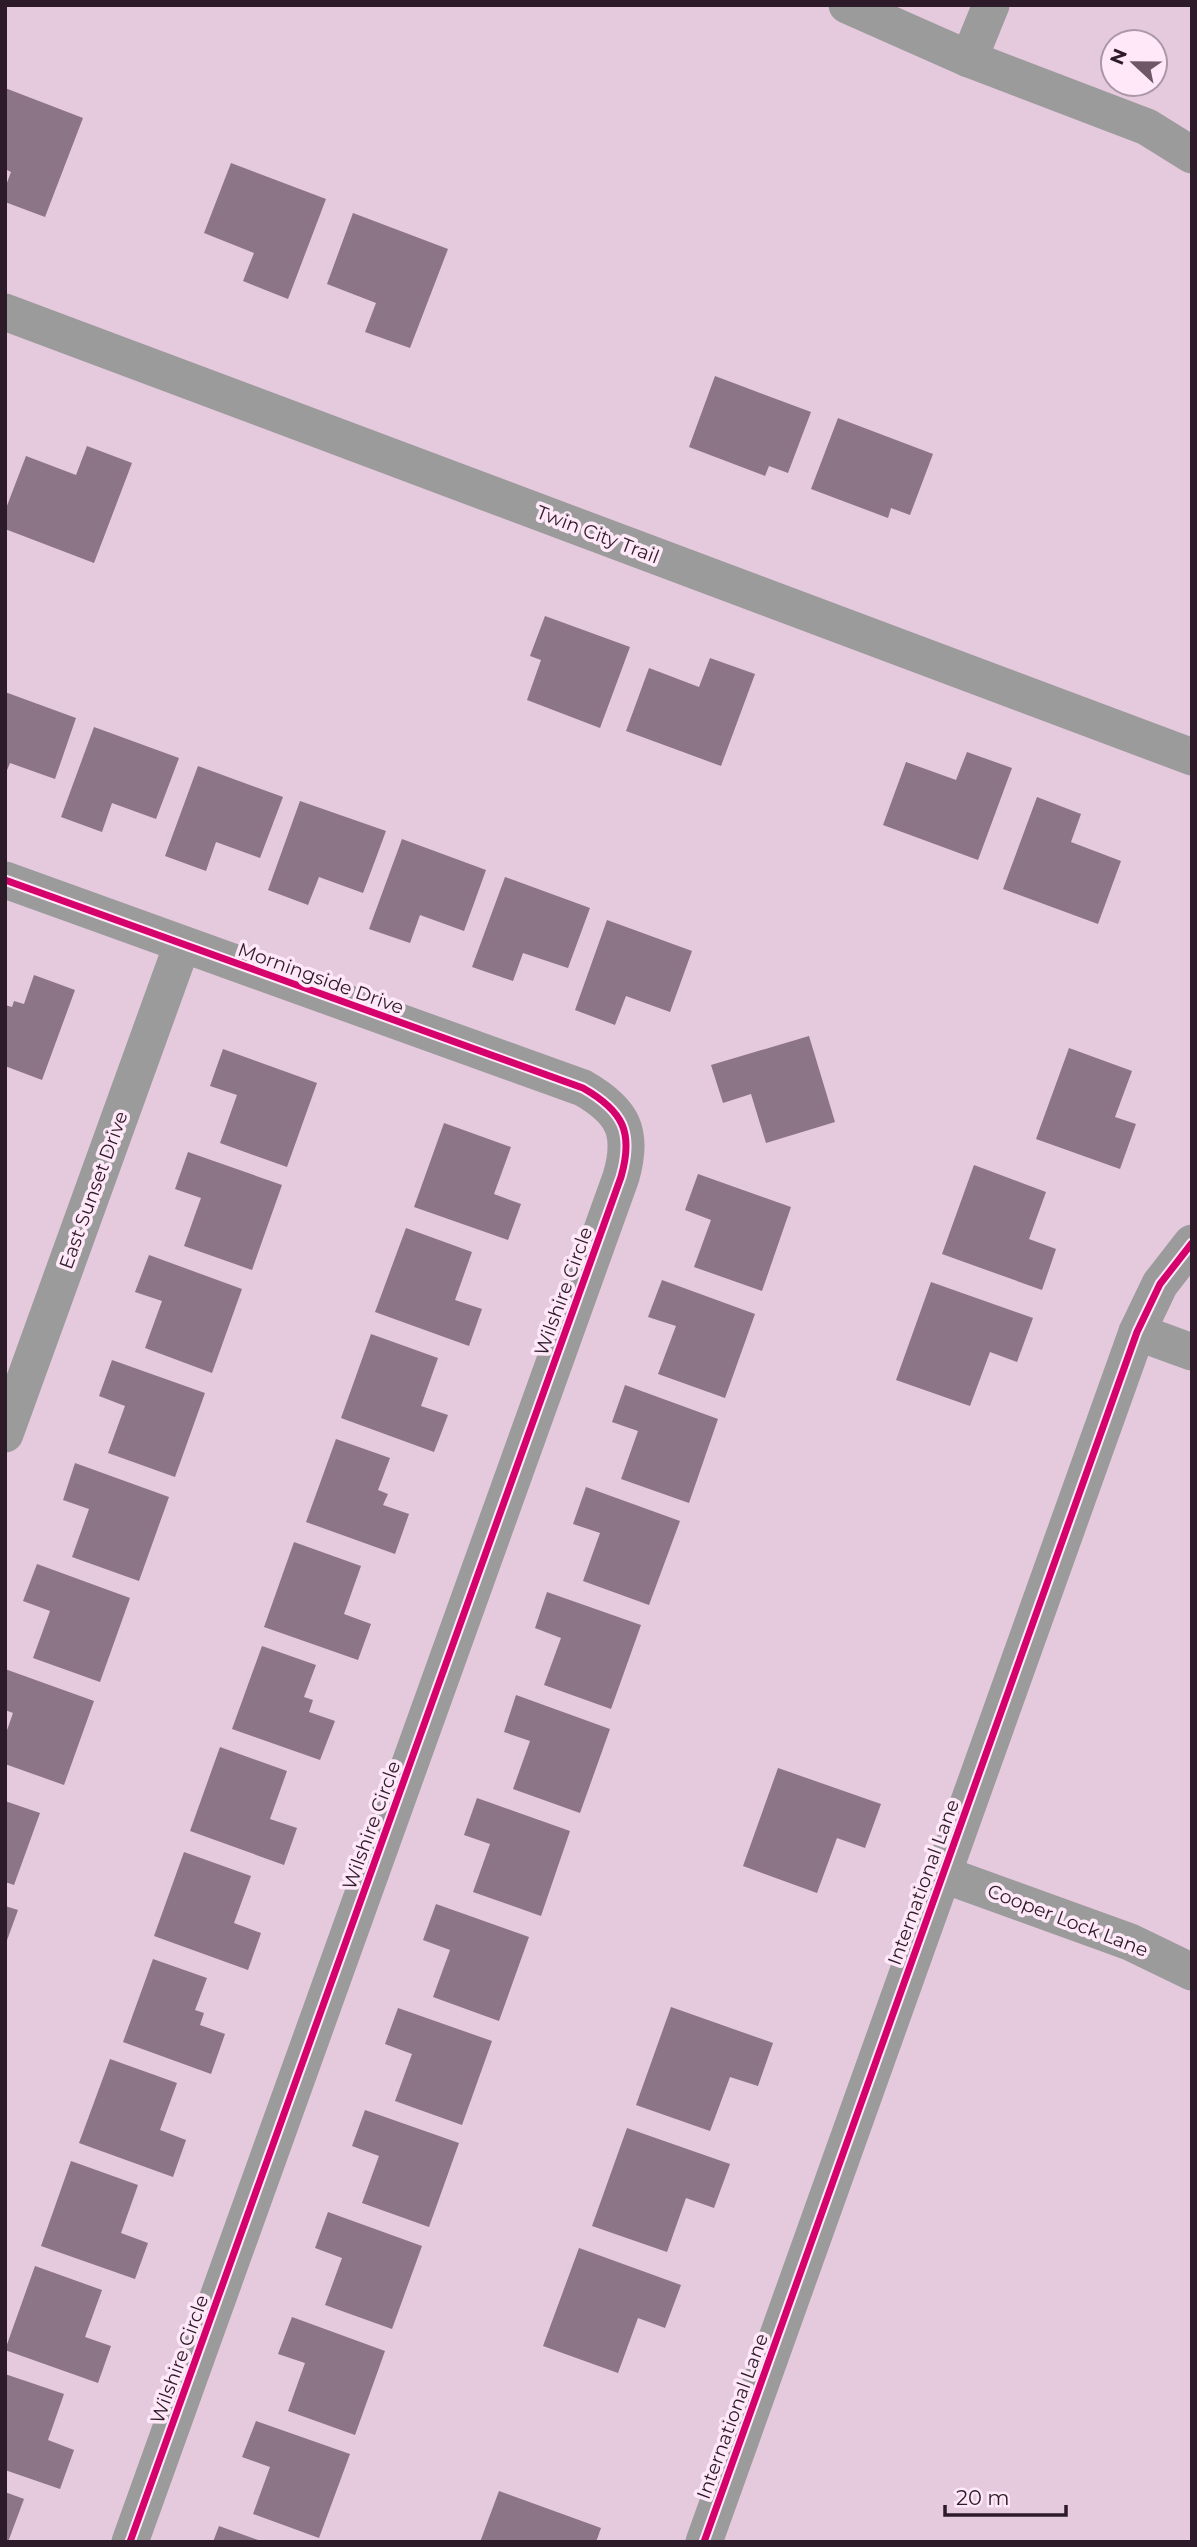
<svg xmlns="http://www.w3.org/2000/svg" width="1197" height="2547" viewBox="0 0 1197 2547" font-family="Montserrat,sans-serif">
  <rect width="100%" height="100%" fill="#e5c9dd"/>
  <g fill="#8c7587">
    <path d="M5,88L83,118L45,217L5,202V188L11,172L5,169Z"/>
    <path d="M231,163L326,199L288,299L243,281L254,253L204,233Z"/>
    <path d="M353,213L448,249L410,348L365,332L376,303L327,284Z"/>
    <path d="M715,376L811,412L788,473L769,466L765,476L689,447Z"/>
    <path d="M838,418L933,454L910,515L891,508L888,518L811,489Z"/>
    <path d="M87,446L132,463L94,563L5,529V511L26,456L76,475Z"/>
    <path d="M545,616L630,647L600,728L527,700L541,660L530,656Z"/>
    <path d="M710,658L755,674L721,766L626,731L649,668L699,687Z"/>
    <path d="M5,692L76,718L55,779L10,763L5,775Z"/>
    <path d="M94,727L179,758L156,819L112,803L102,832L61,817Z"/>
    <path d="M967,752L1012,768L978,860L883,825L906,762L956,780Z"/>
    <path d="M198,766L283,797L260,858L216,842L206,871L165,856Z"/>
    <path d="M1037,797L1081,814L1071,842L1121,861L1098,924L1003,889Z"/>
    <path d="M300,801L386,831L363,893L319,877L308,905L268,890Z"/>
    <path d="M402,839L486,870L464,931L420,915L410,943L369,929Z"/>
    <path d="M505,877L590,908L568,968L523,953L513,981L472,967Z"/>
    <path d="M607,920L692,951L670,1012L626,996L615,1025L575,1010Z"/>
    <path d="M34,975L75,990L42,1080L5,1066V1005L12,1007L14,1001L24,1004Z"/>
    <path d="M809,1036L835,1122L766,1143L751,1094L723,1103L711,1065Z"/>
    <path d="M1069,1048L1132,1071L1115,1117L1136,1124L1120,1169L1036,1139Z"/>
    <path d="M223,1049L317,1083L287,1167L220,1143L237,1095L210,1086Z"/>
    <path d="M444,1123L511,1147L494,1194L521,1204L508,1240L414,1207Z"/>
    <path d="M188,1152L282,1185L252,1270L184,1246L201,1198L175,1189Z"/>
    <path d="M974,1165L1046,1192L1029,1239L1056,1249L1042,1290L942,1254Z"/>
    <path d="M698,1174L791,1207L762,1291L694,1267L711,1220L685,1210Z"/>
    <path d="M406,1228L472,1252L455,1300L482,1309L469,1346L375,1312Z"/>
    <path d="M149,1255L242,1289L212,1373L145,1348L162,1301L135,1292Z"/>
    <path d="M662,1280L755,1314L725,1398L658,1374L676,1326L648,1317Z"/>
    <path d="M931,1282L1033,1318L1017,1362L990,1352L970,1406L896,1380Z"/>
    <path d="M371,1334L438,1358L421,1406L448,1415L434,1452L341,1418Z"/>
    <path d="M112,1360L205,1393L175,1477L108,1453L125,1406L99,1396Z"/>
    <path d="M625,1385L718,1419L689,1503L621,1479L638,1431L612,1422Z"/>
    <path d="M336,1439L390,1458L378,1490L388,1494L383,1505L409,1514L395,1554L306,1522Z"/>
    <path d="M75,1463L169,1497L139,1581L72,1557L89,1509L63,1500Z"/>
    <path d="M586,1487L680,1521L649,1605L583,1581L600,1533L573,1524Z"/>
    <path d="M294,1542L361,1566L344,1614L371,1624L358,1660L264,1627Z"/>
    <path d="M37,1564L130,1598L100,1682L33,1658L50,1611L23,1601Z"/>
    <path d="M547,1592L641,1625L611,1709L544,1685L561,1638L535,1628Z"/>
    <path d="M262,1646L316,1665L304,1697L313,1700L309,1712L335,1721L320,1760L232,1729Z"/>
    <path d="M5,1669L94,1701L64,1785L5,1764V1736L13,1713L5,1710Z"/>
    <path d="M516,1695L610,1729L580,1813L513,1789L530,1741L504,1732Z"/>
    <path d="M220,1747L287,1771L270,1819L297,1828L284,1865L190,1831Z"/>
    <path d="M778,1768L881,1804L865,1848L837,1838L817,1893L743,1866Z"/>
    <path d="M477,1798L570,1831L541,1916L473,1892L490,1844L464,1835Z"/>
    <path d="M5,1801L40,1813L14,1885L5,1882Z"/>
    <path d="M184,1852L251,1876L234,1923L261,1933L248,1970L154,1936Z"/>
    <path d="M436,1904L529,1937L499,2021L433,1997L450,1950L423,1940Z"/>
    <path d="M5,1906L18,1910L6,1943H5Z"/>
    <path d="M153,1959L207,1978L195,2010L204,2013L200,2025L225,2034L211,2074L123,2042Z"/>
    <path d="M671,2007L773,2043L758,2086L730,2077L710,2131L636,2105Z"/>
    <path d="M398,2008L492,2041L462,2125L395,2101L412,2054L385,2044Z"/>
    <path d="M110,2059L177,2083L160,2130L186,2140L173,2177L79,2143Z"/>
    <path d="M365,2110L459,2143L429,2227L362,2203L379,2156L352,2146Z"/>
    <path d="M627,2128L730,2164L714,2208L686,2198L667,2252L592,2226Z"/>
    <path d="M71,2161L138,2185L121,2233L148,2243L135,2279L41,2246Z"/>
    <path d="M328,2212L422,2246L392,2329L325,2305L342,2258L315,2248Z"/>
    <path d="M579,2248L681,2285L665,2328L638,2318L618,2373L543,2346Z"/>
    <path d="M35,2266L102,2290L85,2337L111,2346L98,2383L5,2350Z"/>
    <path d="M292,2317L385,2351L355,2435L288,2411L305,2363L278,2354Z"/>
    <path d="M5,2374L64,2394L48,2440L74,2450L60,2489L5,2470Z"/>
    <path d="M256,2421L350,2454L319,2538L253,2514L270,2467L242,2457Z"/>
    <path d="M499,2491L601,2528L596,2542H480Z"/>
    <path d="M5,2492L24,2499L8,2542H5Z"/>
    <path d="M219,2526L261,2541V2542H213Z"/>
  </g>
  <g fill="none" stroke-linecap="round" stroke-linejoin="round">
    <g stroke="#9b9b9c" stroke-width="37">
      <path d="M847,5L969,59L1147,127L1192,155"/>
      <path d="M969,59L991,5"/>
      <path d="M5,312L1192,757"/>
      <path d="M5,880L583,1088C623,1111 634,1132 621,1177L130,2542"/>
      <path d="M1137,1332L1192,1352"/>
      <path d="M5,1434L182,945"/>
      <path d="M942,1874L1130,1942L1192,1972"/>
      <path d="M704,2542L1137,1332L1160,1284L1192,1243"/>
    </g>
    <defs>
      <g id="cycleway">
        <path d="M5,880L583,1088C623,1111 634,1132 621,1177L130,2542"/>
        <path d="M704,2542L1137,1332L1160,1284L1192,1243"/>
      </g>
    </defs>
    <use href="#cycleway" stroke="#ffe9f8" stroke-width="11"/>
    <use href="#cycleway" stroke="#d6006c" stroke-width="7"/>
  </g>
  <g text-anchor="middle" stroke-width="7" stroke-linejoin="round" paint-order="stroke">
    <g font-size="19" fill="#2e1b29" stroke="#ffe9f8">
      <text transform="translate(598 534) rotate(21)" y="7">Twin City Trail</text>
      <text transform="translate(321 978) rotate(20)" y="7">Morningside Drive</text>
      <text transform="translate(93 1190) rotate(-70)" y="7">East Sunset Drive</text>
      <text transform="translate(563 1291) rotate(-70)" y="7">Wilshire Circle</text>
      <text transform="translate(371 1825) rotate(-70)" y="7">Wilshire Circle</text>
      <text transform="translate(923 1882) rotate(-70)" y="7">International Lane</text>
      <text transform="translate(1068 1920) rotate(21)" y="7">Cooper Lock Lane</text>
      <text transform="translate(179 2359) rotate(-70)" y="7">Wilshire Circle</text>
      <text transform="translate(732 2416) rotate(-70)" y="7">International Lane</text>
    </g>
  </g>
  <rect width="1197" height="2547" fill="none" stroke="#2e1b29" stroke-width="14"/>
  <g transform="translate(1134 63) rotate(292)"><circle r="33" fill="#ffe9f8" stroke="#ab97a5" stroke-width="2"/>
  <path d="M0-5L12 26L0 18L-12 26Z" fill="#6e5868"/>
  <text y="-10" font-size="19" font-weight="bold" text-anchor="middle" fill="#2e1b29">N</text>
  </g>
  <path d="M945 2505v10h121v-10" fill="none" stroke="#2e1b29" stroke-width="3.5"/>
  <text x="956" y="2505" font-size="21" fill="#2e1b29" stroke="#ffe9f8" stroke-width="5" paint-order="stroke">20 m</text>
</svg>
